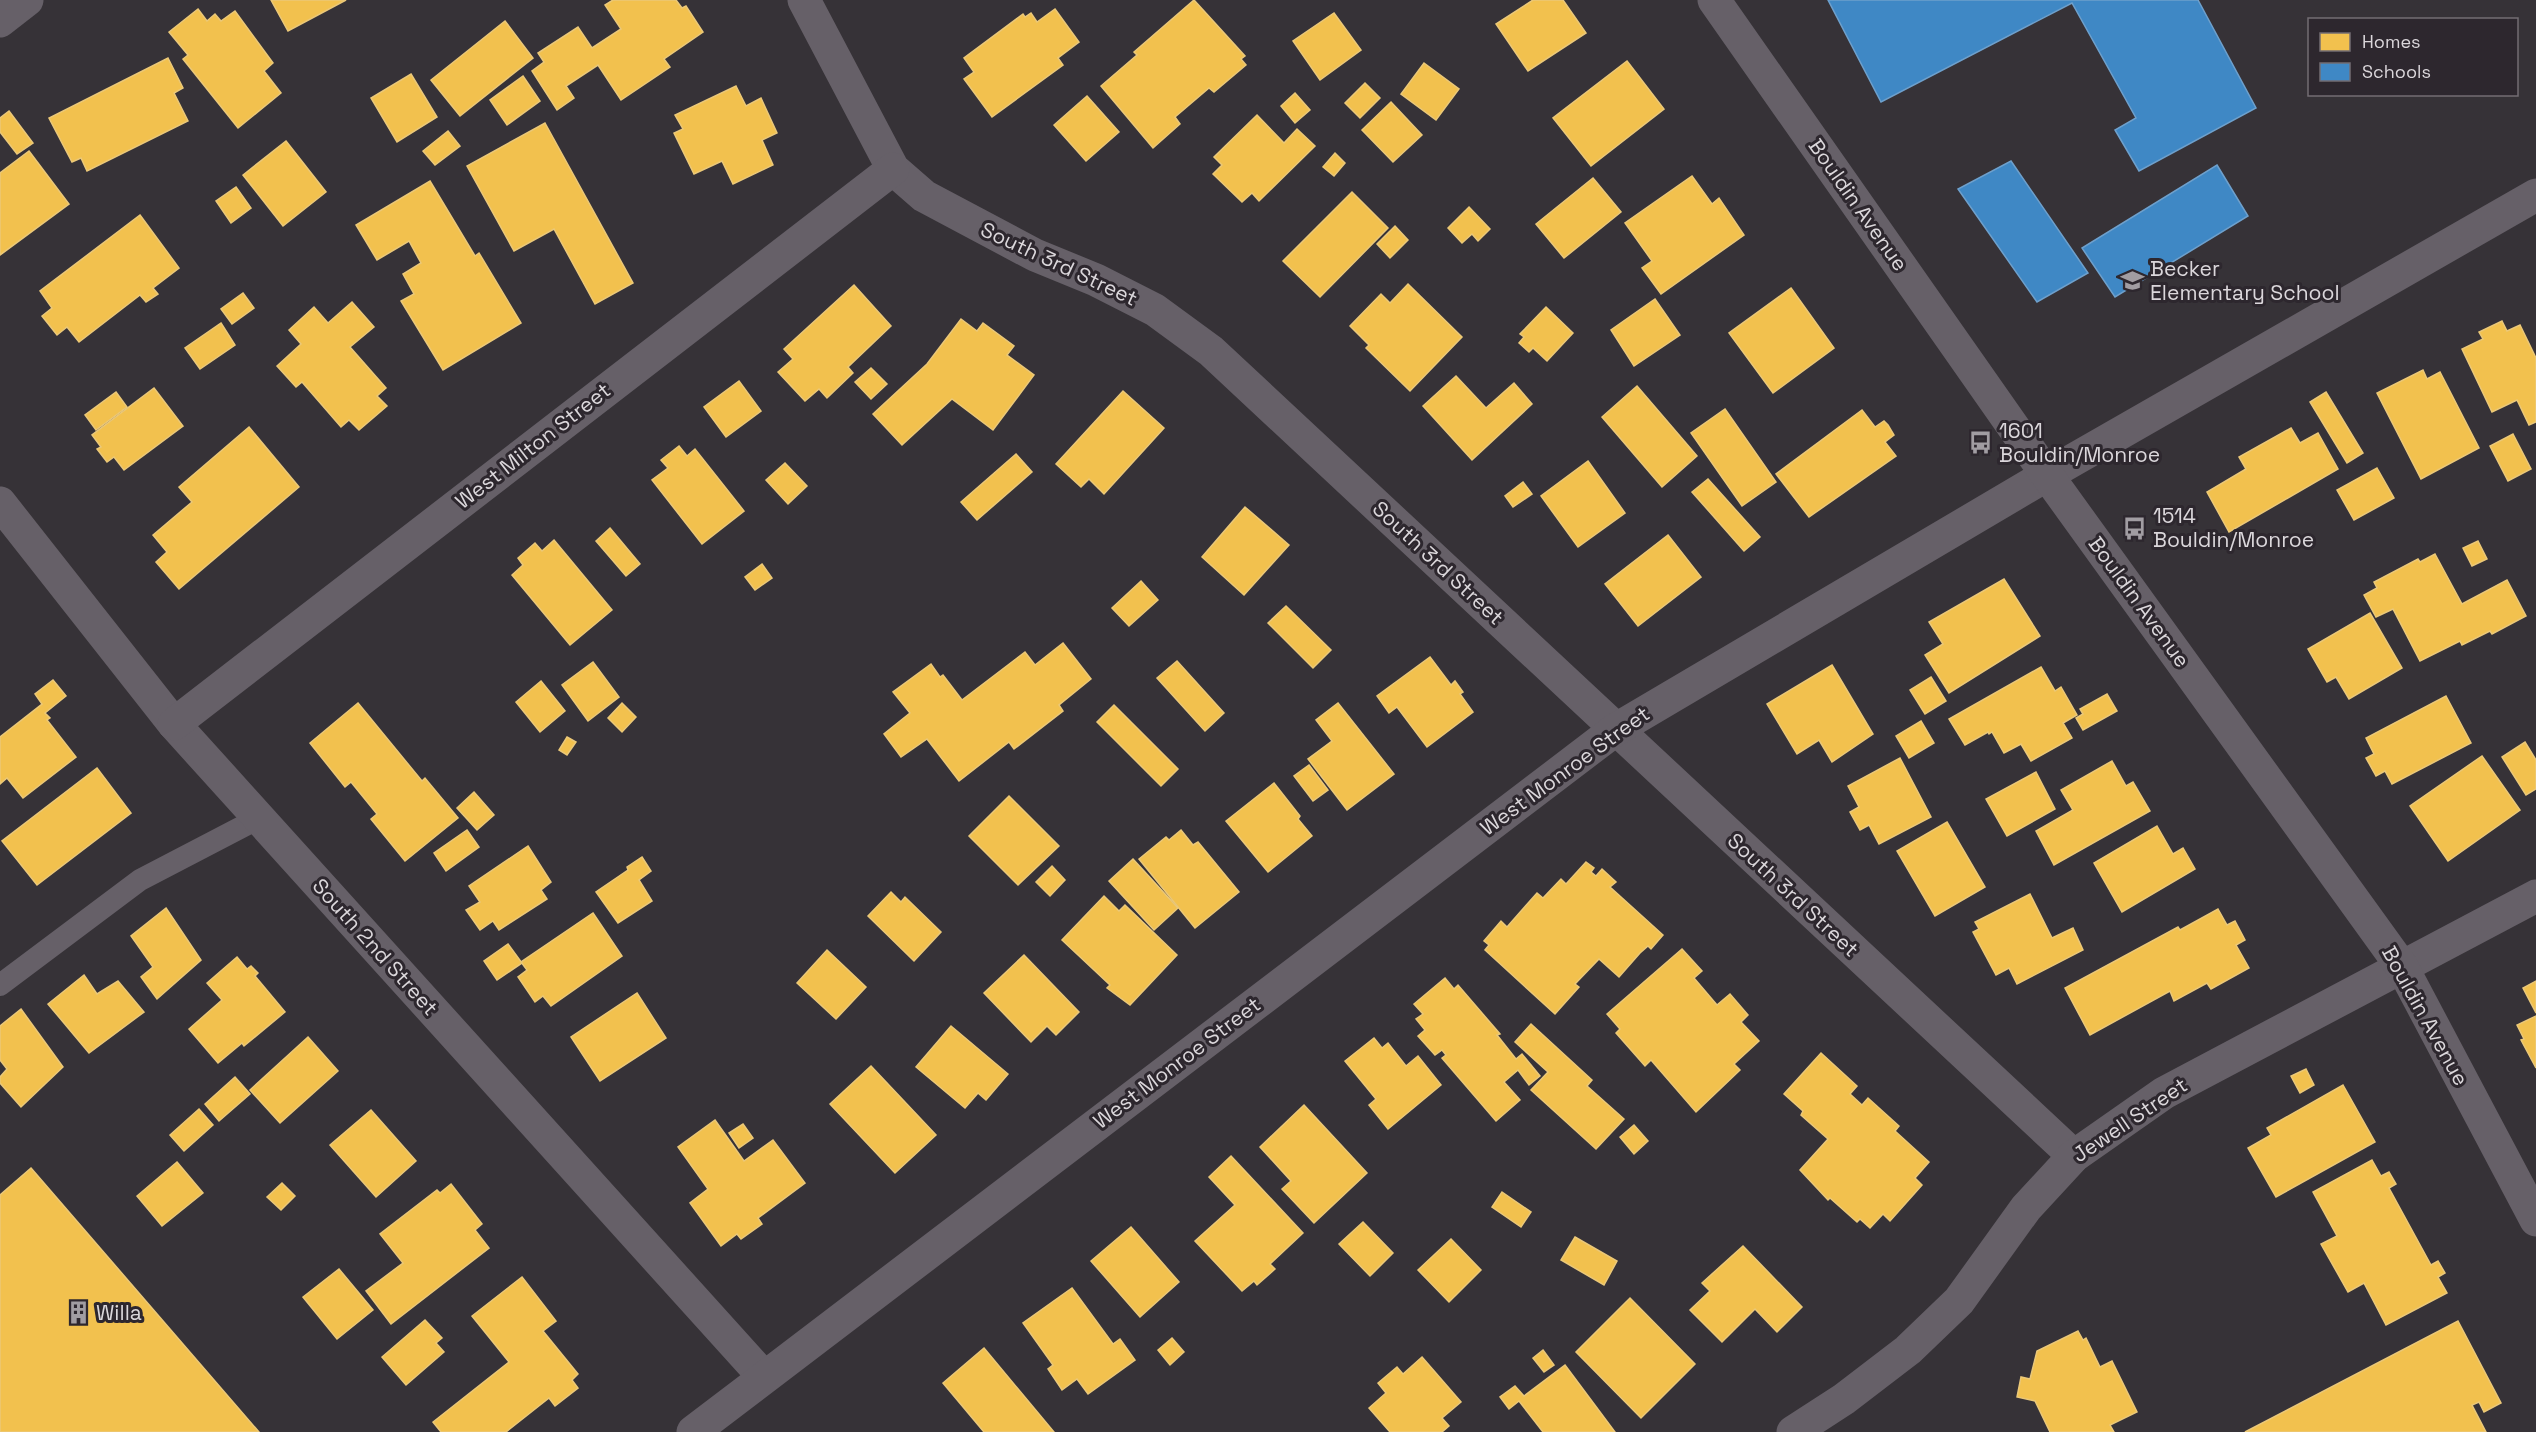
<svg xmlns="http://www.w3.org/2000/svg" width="2536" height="1432" viewBox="0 0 2536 1432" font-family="'Space Grotesk',sans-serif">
  <rect width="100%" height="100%" fill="#363237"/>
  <g fill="#f2c14e" stroke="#ebc878" stroke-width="1.5">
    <path d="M271,0H346L288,31Z"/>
    <path d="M613,0H676L682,8L686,6L703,32L664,59L670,67L621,100L598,65L566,86L574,98L557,110L532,71L544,62L538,53L578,27L592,48L621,29L605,5Z"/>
    <path d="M1194,0L1245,56L1241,59L1246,65L1214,92L1209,88L1175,117L1180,124L1153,148L1101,86L1137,55L1134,52Z"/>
    <path d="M1533,0H1563L1586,33L1528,71L1496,24Z"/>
    <path d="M198,9L207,21L215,14L221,21L235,11L273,63L264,71L281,93L238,128L183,59L188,55L169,32Z"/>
    <path d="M1055,9L1079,42L1058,58L1063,65L992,117L964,79L974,72L964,58L1023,14L1025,17L1031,13L1037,22Z"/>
    <path d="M1334,13L1361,50L1320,80L1293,41Z"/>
    <path d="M505,21L533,58L460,116L431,80Z"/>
    <path d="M168,58L183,88L174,93L188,121L87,171L81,158L72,162L49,118Z"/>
    <path d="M1627,61L1664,109L1591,166L1553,118Z"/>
    <path d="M1424,63L1459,89L1436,120L1401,94Z"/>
    <path d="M411,74L437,117L397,142L371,98Z"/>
    <path d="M523,76L540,101L507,125L490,100Z"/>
    <path d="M1365,83L1380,98L1360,118L1345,103Z"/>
    <path d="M736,86L746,106L761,98L777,133L762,140L773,165L733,184L722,161L694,174L674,133L683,129L675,115Z"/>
    <path d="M1295,93L1310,110L1295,123L1281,106Z"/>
    <path d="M1087,96L1119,132L1086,161L1054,125Z"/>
    <path d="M1391,102L1422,135L1393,162L1362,130Z"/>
    <path d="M9,111L33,143L17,154L0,132V118Z"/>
    <path d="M1257,115L1284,143L1297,129L1315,146L1259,201L1252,193L1242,202L1213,174L1222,165L1214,157Z"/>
    <path d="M545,123L633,283L595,304L554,229L514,251L467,166Z"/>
    <path d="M448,131L460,146L435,165L423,151Z"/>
    <path d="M286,141L326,192L283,226L243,175Z"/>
    <path d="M29,151L69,204L0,255V173Z"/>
    <path d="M1335,153L1345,163L1334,176L1323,167Z"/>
    <path d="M1692,176L1712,204L1719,198L1744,235L1661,294L1642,268L1652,261L1625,223Z"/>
    <path d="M1593,178L1621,212L1564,258L1536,224Z"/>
    <path d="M430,181L475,256L479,253L521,323L443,370L401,301L414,294L403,274L421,263L409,241L377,260L356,225Z"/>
    <path d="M236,187L251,208L231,223L216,201Z"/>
    <path d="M1352,192L1388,228L1320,297L1283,261Z"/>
    <path d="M1469,207L1490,229L1478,241L1472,234L1462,243L1448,228Z"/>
    <path d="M140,215L179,268L153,288L158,294L146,302L140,295L79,342L67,327L57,335L42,316L52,308L40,291Z"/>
    <path d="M1395,226L1408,240L1390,258L1377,244Z"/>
    <path d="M1408,284L1462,337L1410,391L1366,348L1369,345L1350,326L1381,294L1390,303Z"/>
    <path d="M854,285L891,326L848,367L853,373L827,398L819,389L805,401L778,372L793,359L784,349Z"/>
    <path d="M1791,288L1834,348L1773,393L1729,333Z"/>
    <path d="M243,293L254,308L232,324L221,309Z"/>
    <path d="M1655,299L1680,335L1634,366L1611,330Z"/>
    <path d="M352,302L374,327L350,347L386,388L377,396L387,406L359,430L349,420L341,427L302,382L296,387L277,366L301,344L289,330L314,307L328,323Z"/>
    <path d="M1546,307L1573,333L1547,361L1533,348L1529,352L1519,343L1524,337L1520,334Z"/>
    <path d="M961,319L977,331L983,323L1014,346L1007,355L1034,375L993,430L952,399L902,445L873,414L927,364Z"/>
    <path d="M2502,321L2507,331L2520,325L2536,358V422L2529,425L2517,400L2492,412L2462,349L2483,339L2479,332Z"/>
    <path d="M221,323L235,345L200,369L185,348Z"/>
    <path d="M871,368L887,384L871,399L855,382Z"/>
    <path d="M2423,370L2427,379L2440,372L2479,448L2421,479L2377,393Z"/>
    <path d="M1456,376L1486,408L1514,383L1532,404L1472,460L1423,406Z"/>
    <path d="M739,381L761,411L726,437L704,407Z"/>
    <path d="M1637,386L1697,456L1662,487L1602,417Z"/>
    <path d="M154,388L183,426L124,470L114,457L107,462L97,449L101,447L92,435Z"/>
    <path d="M1123,391L1164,428L1104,494L1089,479L1081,487L1056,464Z"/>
    <path d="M116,392L127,407L96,430L85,415Z"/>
    <path d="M2326,392L2363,453L2347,463L2310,402Z"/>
    <path d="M1725,409L1776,482L1742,506L1691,433Z"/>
    <path d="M1862,410L1875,427L1884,421L1888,425L1894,435L1885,442L1896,456L1809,517L1776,474Z"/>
    <path d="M249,427L299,487L179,589L156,562L167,552L153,535L192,502L179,487Z"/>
    <path d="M2291,428L2300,443L2318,433L2338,469L2229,532L2207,492L2246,469L2239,457Z"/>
    <path d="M2513,434L2531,469L2508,481L2490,446Z"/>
    <path d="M679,446L687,456L695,449L744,511L702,544L652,480L668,468L661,460Z"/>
    <path d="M1016,454L1032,472L977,520L961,502Z"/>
    <path d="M1588,461L1625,513L1578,547L1541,496Z"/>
    <path d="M785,463L807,486L788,504L766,480Z"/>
    <path d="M2377,468L2394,498L2354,520L2337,490Z"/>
    <path d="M1708,479L1760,537L1744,551L1692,492Z"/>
    <path d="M1523,482L1532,494L1513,507L1505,496Z"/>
    <path d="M1245,507L1289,545L1244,595L1202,557Z"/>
    <path d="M610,528L640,564L626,576L596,541Z"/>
    <path d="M1668,535L1701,577L1638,626L1605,584Z"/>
    <path d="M554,540L612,610L570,645L512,575L523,565L518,558L535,543L542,551Z"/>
    <path d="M2478,541L2487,559L2472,566L2463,548Z"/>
    <path d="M2435,554L2462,604L2507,580L2526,616L2492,634L2490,631L2462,645L2460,641L2420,661L2393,609L2376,617L2364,595L2377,588L2374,582L2418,559L2420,562Z"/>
    <path d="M762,564L772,578L755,590L745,577Z"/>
    <path d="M2004,579L2040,636L1949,693L1925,655L1943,644L1929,622Z"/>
    <path d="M1141,581L1158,600L1129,626L1112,608Z"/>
    <path d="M1286,606L1331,650L1313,668L1268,623Z"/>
    <path d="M2370,613L2402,668L2349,699L2336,677L2327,682L2308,649Z"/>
    <path d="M1063,643L1091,679L1059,705L1063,711L1014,749L1009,742L959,781L927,739L901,757L884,734L910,713L893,692L931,664L940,677L943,675L962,700L1025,652L1035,665Z"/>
    <path d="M1430,657L1451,685L1455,681L1463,692L1460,694L1473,712L1427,747L1397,707L1389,713L1377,696Z"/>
    <path d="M1177,661L1224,713L1205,731L1157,678Z"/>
    <path d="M593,662L619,697L588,721L562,685Z"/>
    <path d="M1832,665L1873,734L1832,762L1819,740L1797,754L1767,704Z"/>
    <path d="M2041,667L2055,691L2061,687L2077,715L2063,723L2072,738L2031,761L2021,744L2004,753L1992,732L1989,734L1988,732L1965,745L1949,719Z"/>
    <path d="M1931,677L1946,701L1925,714L1910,690Z"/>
    <path d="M53,680L66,696L45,713L50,718L47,720L76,757L23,798L7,778L0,784V737L42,704L35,694Z"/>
    <path d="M541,681L565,711L540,732L516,702Z"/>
    <path d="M2107,694L2117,711L2083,730L2076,718L2083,714L2080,709Z"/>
    <path d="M2446,696L2471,743L2392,784L2385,771L2376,776L2366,758L2374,754L2366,738Z"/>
    <path d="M358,703L422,781L425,778L458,818L405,861L371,819L377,814L351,782L345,787L310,743Z"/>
    <path d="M622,703L636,717L622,732L608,718Z"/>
    <path d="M1338,703L1394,774L1347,810L1308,759L1332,741L1316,720Z"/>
    <path d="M1114,705L1178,769L1161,786L1097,722Z"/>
    <path d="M1921,721L1934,743L1909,758L1896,736Z"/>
    <path d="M567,737L576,742L567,755L559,750Z"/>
    <path d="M2525,742L2536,760V789L2526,795L2502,757Z"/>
    <path d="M2482,756L2520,810L2448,861L2410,806Z"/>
    <path d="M1900,758L1931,817L1879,844L1869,825L1860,830L1850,812L1859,807L1848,786Z"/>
    <path d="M2112,761L2126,786L2133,782L2150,811L2054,865L2036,831L2073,810L2061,790Z"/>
    <path d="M1309,765L1328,790L1313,801L1294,776Z"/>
    <path d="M97,768L131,813L37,885L2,841Z"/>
    <path d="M2036,772L2055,809L2007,836L1986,799Z"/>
    <path d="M1274,783L1300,816L1298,819L1312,836L1268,872L1226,821Z"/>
    <path d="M474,792L494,815L477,830L457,808Z"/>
    <path d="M1009,796L1059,846L1018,885L969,836Z"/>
    <path d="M1947,822L1985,887L1935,916L1897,851Z"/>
    <path d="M2157,826L2173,854L2183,848L2195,869L2122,912L2094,863Z"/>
    <path d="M467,830L479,847L446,871L434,853Z"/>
    <path d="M1181,830L1193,845L1198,842L1239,892L1195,928L1139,859L1166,837L1169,840Z"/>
    <path d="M528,846L551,882L541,890L547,899L499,930L493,921L480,930L466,910L480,902L469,886Z"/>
    <path d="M642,857L651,871L639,880L652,901L618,923L596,892L628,870L627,867Z"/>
    <path d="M1133,859L1178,908L1154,930L1109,881Z"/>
    <path d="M1586,862L1594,868L1591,872L1596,876L1602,869L1616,882L1610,887L1663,935L1651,949L1648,946L1640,953L1619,977L1599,959L1575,984L1579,987L1555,1014L1485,950L1489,945L1484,941L1501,921L1507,927L1537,893L1543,898L1561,879L1566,884Z"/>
    <path d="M1052,866L1065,880L1050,896L1036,882Z"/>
    <path d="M891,892L901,902L905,897L941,932L914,961L868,916Z"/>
    <path d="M2030,894L2052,938L2073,928L2083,950L2017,984L2009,968L1996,975L1973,932L1979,929L1975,922Z"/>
    <path d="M1104,896L1119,911L1125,905L1177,955L1130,1005L1107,988L1110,985L1062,940Z"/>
    <path d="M166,908L201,960L157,999L141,977L153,967L131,936Z"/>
    <path d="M2218,909L2227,925L2235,921L2245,940L2236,945L2249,968L2211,989L2207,983L2174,1001L2170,991L2090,1035L2065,988L2178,927L2180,930Z"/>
    <path d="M593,913L622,956L551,1006L543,996L535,1002L518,977L527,970L521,962Z"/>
    <path d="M508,944L522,963L497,980L484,961Z"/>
    <path d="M1682,949L1702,971L1694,978L1717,1005L1730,994L1748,1015L1741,1022L1759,1041L1734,1064L1740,1070L1696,1112L1651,1060L1645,1066L1616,1033L1620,1029L1607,1014Z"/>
    <path d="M827,950L866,987L836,1019L797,983Z"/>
    <path d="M1024,955L1079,1012L1056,1035L1047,1026L1031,1042L984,993Z"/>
    <path d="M237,957L247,969L251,966L258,973L255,976L285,1012L244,1046L242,1043L218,1063L189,1029L222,1000L207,983Z"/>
    <path d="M84,975L97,994L118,981L144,1012L89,1053L48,1004Z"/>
    <path d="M1445,978L1454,989L1458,985L1500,1034L1497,1035L1516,1059L1522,1054L1540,1076L1529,1085L1518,1070L1504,1082L1520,1100L1496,1121L1442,1058L1446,1055L1442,1050L1435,1055L1418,1036L1425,1030L1416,1019L1423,1014L1414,1004Z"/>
    <path d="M2536,981V1013L2523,988Z"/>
    <path d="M637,993L666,1038L600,1081L571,1037Z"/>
    <path d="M21,1009L63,1067L21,1107L0,1083V1077L7,1069L0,1060V1026Z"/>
    <path d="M2536,1016V1068L2521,1040L2524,1039L2517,1025Z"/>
    <path d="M1531,1024L1592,1080L1587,1086L1624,1119L1596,1149L1531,1090L1548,1072L1515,1042Z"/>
    <path d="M951,1026L1008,1074L986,1100L978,1093L965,1108L916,1067Z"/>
    <path d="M308,1037L338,1071L280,1123L250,1090Z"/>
    <path d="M1374,1038L1382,1048L1388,1043L1406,1066L1418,1056L1441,1085L1388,1129L1369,1105L1376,1099L1345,1061Z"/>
    <path d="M1821,1053L1857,1086L1850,1094L1862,1105L1868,1098L1899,1126L1895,1131L1929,1162L1915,1178L1922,1185L1890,1221L1883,1214L1870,1228L1860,1219L1857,1222L1830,1198L1828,1200L1800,1170L1828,1139L1801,1115L1803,1111L1784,1094Z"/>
    <path d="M871,1066L936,1135L895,1173L830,1104Z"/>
    <path d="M2306,1069L2314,1085L2300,1093L2291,1076Z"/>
    <path d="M235,1077L250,1094L219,1121L205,1104Z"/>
    <path d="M2343,1085L2375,1142L2276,1197L2248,1148L2271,1135L2267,1128Z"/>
    <path d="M1304,1105L1367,1173L1314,1223L1282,1189L1291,1181L1260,1147Z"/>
    <path d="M199,1109L213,1125L184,1151L170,1135Z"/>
    <path d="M371,1110L416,1161L376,1197L330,1145Z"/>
    <path d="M715,1120L744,1161L773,1140L805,1183L758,1218L762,1224L741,1239L737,1234L721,1246L690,1203L708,1189L678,1147Z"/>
    <path d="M743,1124L753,1138L739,1148L729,1133Z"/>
    <path d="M1634,1125L1648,1141L1634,1154L1620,1137Z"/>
    <path d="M1231,1156L1303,1233L1270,1264L1275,1269L1257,1285L1254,1281L1242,1291L1195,1241L1235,1205L1209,1177Z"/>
    <path d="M2372,1160L2381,1176L2389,1172L2396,1184L2389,1188L2431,1265L2438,1261L2445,1273L2438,1277L2447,1293L2386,1325L2364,1283L2348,1292L2321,1244L2337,1236L2313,1192Z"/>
    <path d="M177,1162L203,1193L162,1226L137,1196Z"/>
    <path d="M31,1168L259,1432H0V1195Z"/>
    <path d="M282,1183L295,1196L281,1210L267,1197Z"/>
    <path d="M451,1184L482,1224L475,1230L489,1248L391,1324L366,1291L403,1263L380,1234L437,1190L440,1193Z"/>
    <path d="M1502,1192L1531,1212L1521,1227L1492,1207Z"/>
    <path d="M1363,1222L1393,1253L1370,1276L1339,1244Z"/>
    <path d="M1131,1227L1179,1282L1140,1317L1091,1261Z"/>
    <path d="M1575,1237L1617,1261L1604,1285L1561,1260Z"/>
    <path d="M1451,1239L1481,1270L1449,1302L1418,1270Z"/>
    <path d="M1743,1246L1802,1307L1777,1332L1755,1309L1722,1342L1690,1310L1710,1291L1702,1283Z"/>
    <path d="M339,1269L373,1310L337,1339L303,1297Z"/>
    <path d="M522,1277L556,1321L543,1331L578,1374L572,1380L578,1388L555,1406L549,1398L506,1432H441L433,1422L509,1362L472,1316Z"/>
    <path d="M1072,1288L1113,1344L1120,1339L1135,1360L1088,1394L1077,1379L1062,1390L1048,1369L1053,1365L1023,1323Z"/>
    <path d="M1630,1298L1695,1364L1641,1418L1576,1352Z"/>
    <path d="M425,1320L442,1338L436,1343L444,1352L406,1385L382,1357Z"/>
    <path d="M2458,1321L2501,1403L2484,1412L2479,1402L2472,1405L2486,1432H2245Z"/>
    <path d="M2078,1331L2083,1340L2086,1338L2100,1367L2112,1361L2137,1412L2110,1425L2114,1432H2050L2035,1401L2017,1397L2021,1377L2030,1379L2037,1351Z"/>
    <path d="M1172,1338L1184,1352L1170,1365L1158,1350Z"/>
    <path d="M984,1348L1054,1432H984L943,1383Z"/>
    <path d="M1543,1350L1554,1365L1544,1372L1533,1358Z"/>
    <path d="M1422,1357L1461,1402L1442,1418L1449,1426L1442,1432H1390L1369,1408L1386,1393L1378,1383L1397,1367L1403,1374Z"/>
    <path d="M1565,1365L1615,1432H1543L1519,1401L1509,1409L1500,1397L1515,1386L1524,1396Z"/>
  </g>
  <g fill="#3f88c5" stroke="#6ea0cc" stroke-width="1.5">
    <path d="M1828,0H2198L2256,108L2139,171L2115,130L2136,118L2072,3L1881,102Z"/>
    <path d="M2011,161L2088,273L2037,302L1958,189Z"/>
    <path d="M2217,165L2248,216L2115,297L2082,248Z"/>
  </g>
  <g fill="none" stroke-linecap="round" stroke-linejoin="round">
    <path stroke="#666068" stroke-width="22" d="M0,985L140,880L259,818"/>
    <g stroke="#666068" stroke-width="33">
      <path d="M804,0L893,169L924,196L1035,255L1096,280L1155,310L1211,351L2074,1156"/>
      <path d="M0,503L174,724L764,1377"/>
      <path d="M174,724L893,169"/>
      <path d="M693,1432L1615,730L2047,475L2536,195"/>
      <path d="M1793,1432L1844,1399L1908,1350L1959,1301L2026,1208L2074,1156L2164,1093L2536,896"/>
    </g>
    <g stroke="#666068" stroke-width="33">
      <path d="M1714,0L2047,475L2402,967L2536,1220"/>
      <path d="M0,21L27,0"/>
    </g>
  </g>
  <defs>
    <symbol id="school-bare" viewBox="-9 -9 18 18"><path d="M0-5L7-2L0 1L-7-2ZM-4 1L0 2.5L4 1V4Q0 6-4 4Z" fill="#a19da2" stroke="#2d272e" stroke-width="2.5" paint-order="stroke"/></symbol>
    <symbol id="bus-bare" viewBox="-9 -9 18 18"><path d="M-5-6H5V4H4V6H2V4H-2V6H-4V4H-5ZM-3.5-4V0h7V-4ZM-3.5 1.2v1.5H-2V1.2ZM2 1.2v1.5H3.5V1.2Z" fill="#a19da2" stroke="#2d272e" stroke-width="2.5" paint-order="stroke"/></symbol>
    <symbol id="building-bare" viewBox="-9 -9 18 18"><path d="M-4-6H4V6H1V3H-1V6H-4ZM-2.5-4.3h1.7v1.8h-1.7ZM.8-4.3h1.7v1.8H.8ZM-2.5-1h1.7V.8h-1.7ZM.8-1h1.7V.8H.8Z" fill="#a19da2" stroke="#2d272e" stroke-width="2.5" paint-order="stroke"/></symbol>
  </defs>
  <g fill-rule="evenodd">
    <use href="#school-bare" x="2116" y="264" width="33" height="33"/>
    <use href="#bus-bare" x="1964" y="426" width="33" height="33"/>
    <use href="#bus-bare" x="2118" y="512" width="33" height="33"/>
    <use href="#building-bare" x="62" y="1296" width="33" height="33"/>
  </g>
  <g text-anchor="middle" stroke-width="6" stroke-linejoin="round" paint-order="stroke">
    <g font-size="21" fill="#dbd7db" stroke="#2d272e">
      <text transform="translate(1858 205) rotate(55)" y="7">Bouldin Avenue</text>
      <text transform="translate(1059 264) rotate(25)" y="7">South 3rd Street</text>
      <text transform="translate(533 446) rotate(-38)" y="7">West Milton Street</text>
      <text transform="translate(1438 563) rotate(43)" y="7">South 3rd Street</text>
      <text transform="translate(2139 602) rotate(54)" y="7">Bouldin Avenue</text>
      <text transform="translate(1565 771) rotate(-36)" y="7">West Monroe Street</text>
      <text transform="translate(1793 895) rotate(43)" y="7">South 3rd Street</text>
      <text transform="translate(375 947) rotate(48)" y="7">South 2nd Street</text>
      <text transform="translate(2425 1016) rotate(61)" y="7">Bouldin Avenue</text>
      <text transform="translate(1177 1063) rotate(-37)" y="7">West Monroe Street</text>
      <text transform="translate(2130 1120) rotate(-34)" y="7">Jewell Street</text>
    </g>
    <g font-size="21" fill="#dbd7db" stroke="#2d272e" text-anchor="start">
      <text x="2150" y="276">Becker<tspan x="2150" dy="24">Elementary School</tspan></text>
      <text x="1999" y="438">1601<tspan x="1999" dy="24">Bouldin/Monroe</tspan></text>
      <text x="2153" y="523">1514<tspan x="2153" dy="24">Bouldin/Monroe</tspan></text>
      <text x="96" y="1320">Willa</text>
    </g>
  </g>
  <rect x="2308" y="18" width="210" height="78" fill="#2d272e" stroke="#736d73" stroke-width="1.5"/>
  <rect x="2320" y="33" width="30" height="18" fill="#f2c14e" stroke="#736d73" stroke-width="1.5"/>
  <text x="2362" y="48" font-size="18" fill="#dbd7db">Homes</text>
  <rect x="2320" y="63" width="30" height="18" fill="#3f88c5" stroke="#736d73" stroke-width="1.5"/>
  <text x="2362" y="78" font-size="18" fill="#dbd7db">Schools</text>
</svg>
